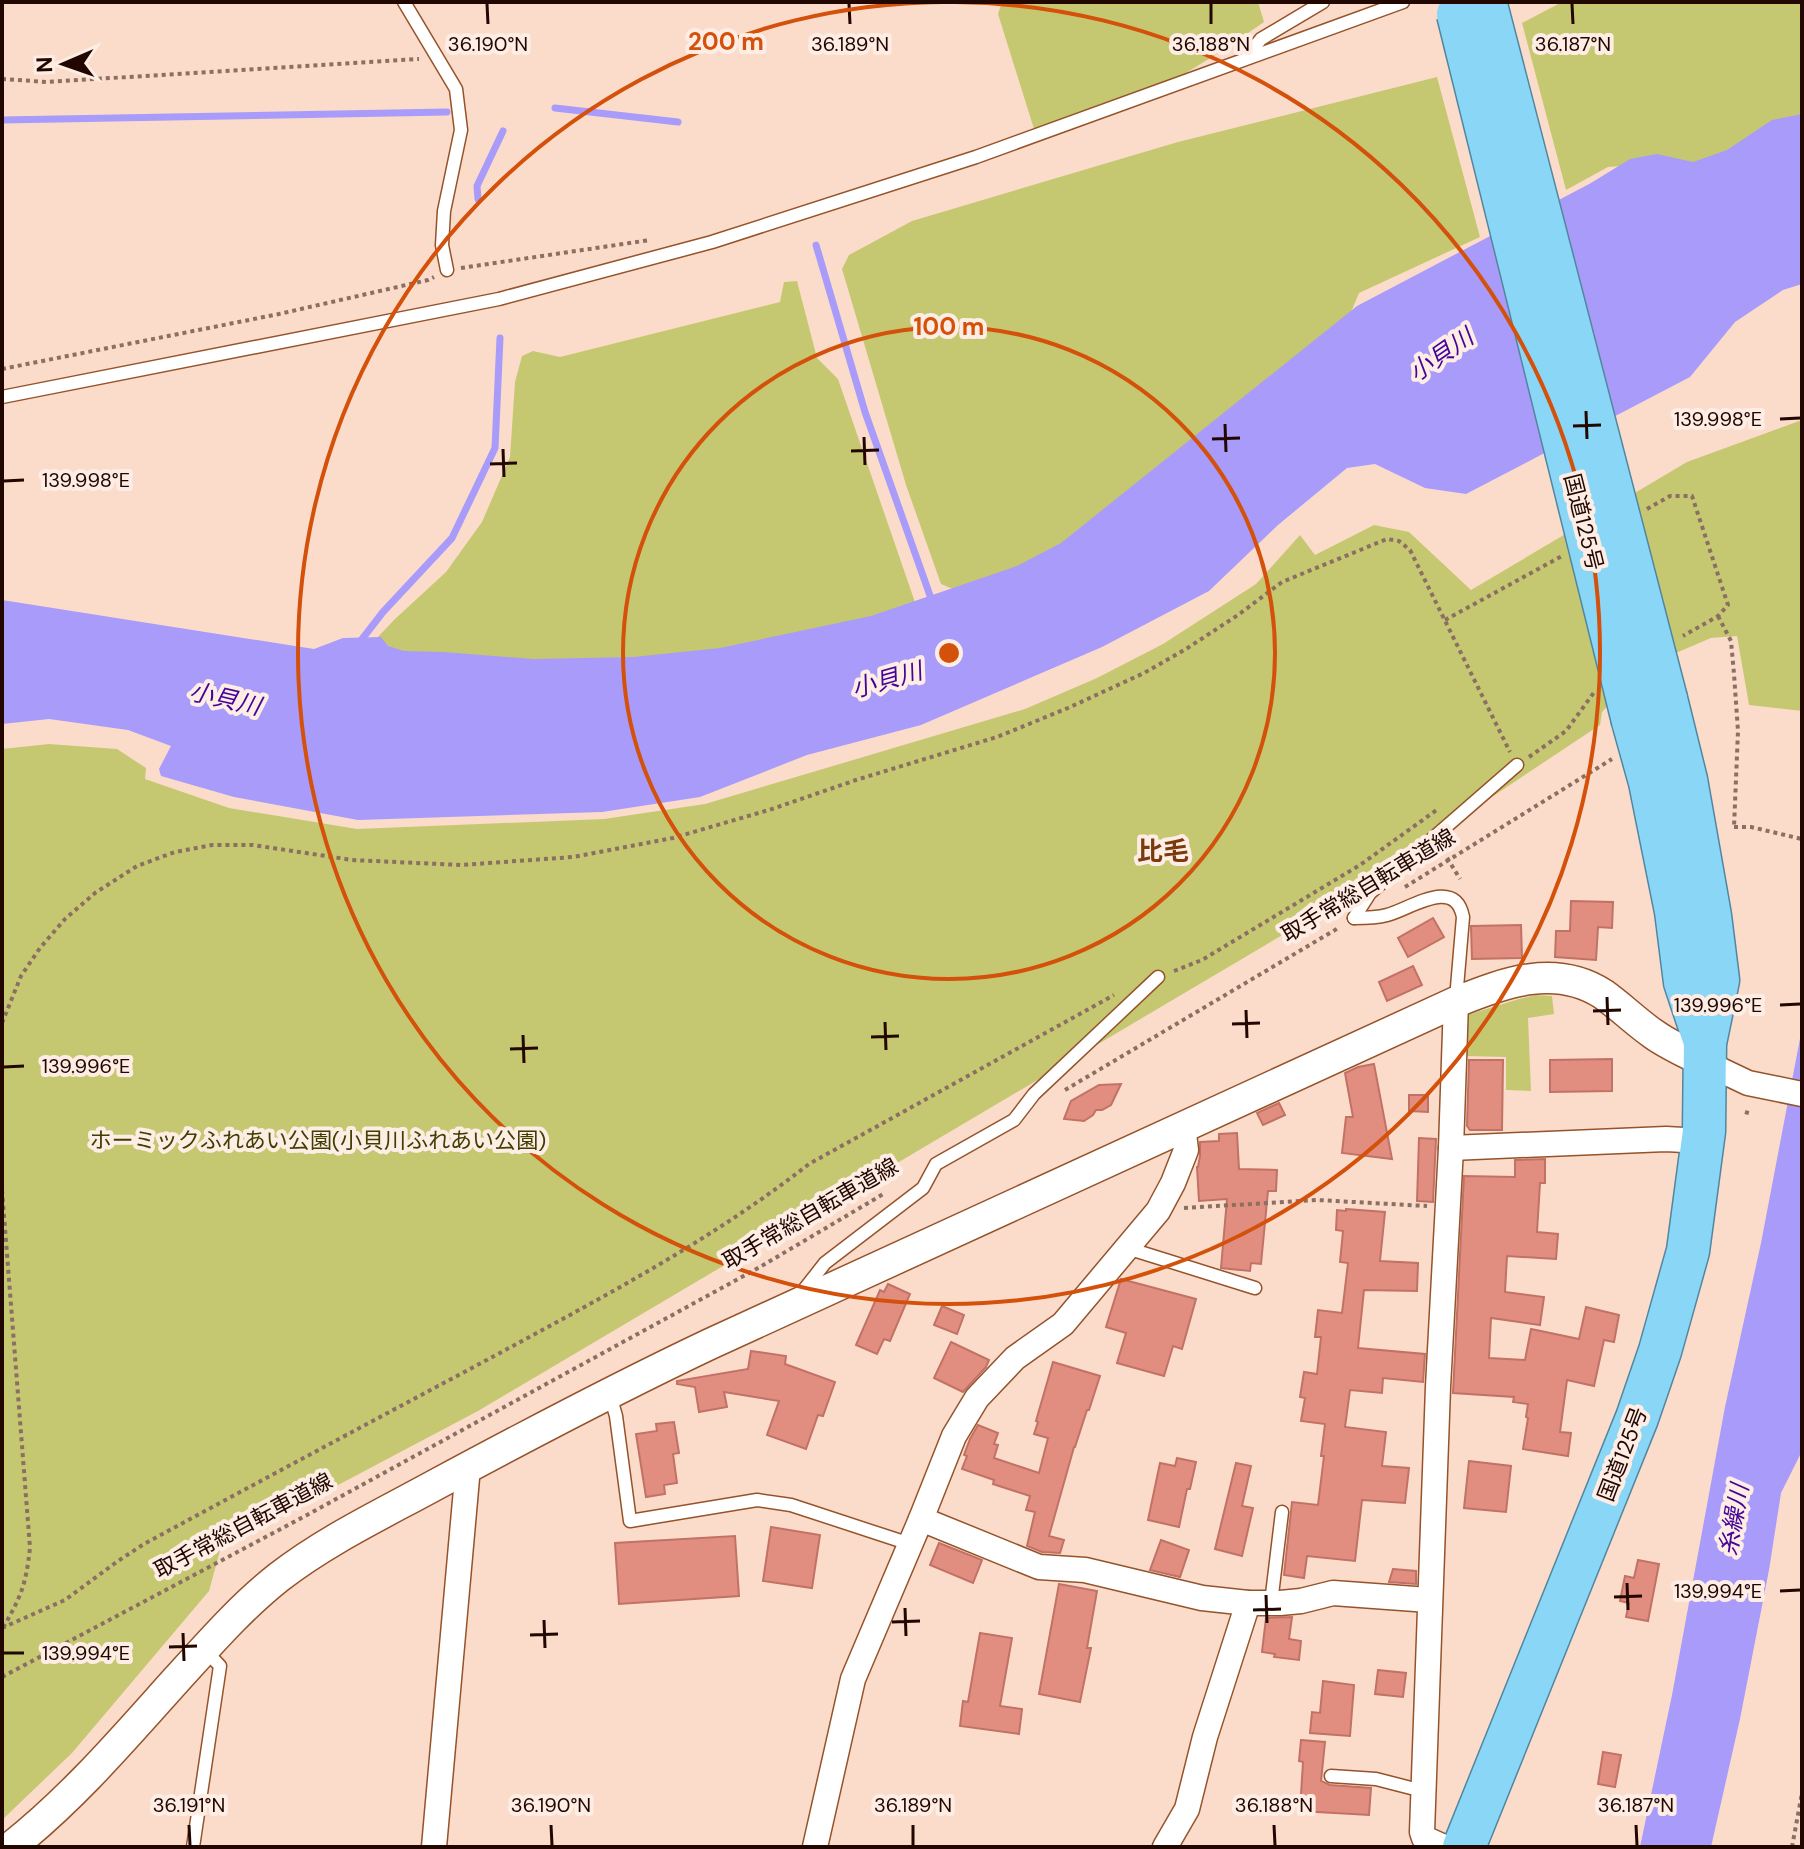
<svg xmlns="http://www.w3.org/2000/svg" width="1804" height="1849" viewBox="0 0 1804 1849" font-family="'DM Sans','Noto Sans JP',sans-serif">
  <rect width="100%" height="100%" fill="#fbdccb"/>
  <g fill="#c6c871">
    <path d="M1002,2H1258L1264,22L1225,49L1176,79L1034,129L998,14Z"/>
    <path d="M1562,2H1802V129L1707,167L1638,165L1608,167L1566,190L1522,23Z"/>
    <path d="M1437,77L1480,237L1359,293L1346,324L1061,551L962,593L941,584L906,485L842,269L849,255L912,221L1178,142Z"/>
    <path d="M797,281L817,358L838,379L917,608L841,629L640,663L387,655L375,640L395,619L446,572L482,522L510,457L515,382L522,356L533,351L560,357L780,302L784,282Z"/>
    <path d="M1802,420V711L1749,705L1737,636L1711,638L1643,667L1602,712L1600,725L1301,924L478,1411L221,1547L209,1591L72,1753L2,1820V749L49,744L117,749L146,768L145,779L229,808L357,829L604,819L705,804L1025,709L1097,678L1163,644L1256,584L1300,535L1315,555L1374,525L1409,532L1471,590L1687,462Z"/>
    <path d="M1536,995L1552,996L1554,1014L1528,1018L1531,1091L1506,1090V1057L1464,1056L1467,1015L1519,999Z"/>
  </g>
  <g fill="#a99bf9">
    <path d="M1802,114V284L1783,290L1735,322L1690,377L1466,494L1425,488L1375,464L1347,468L1278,525L1209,591L1102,647L921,725L807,755L700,797L602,812L358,820L234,797L161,776L159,769L171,746L128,730L49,719L2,724V600L314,649L343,638L381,637L388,646L404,651L444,652L534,659L633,657L720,648L871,616L1017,566L1061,543L1357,306L1591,183L1630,159L1657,154L1693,162L1727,150L1772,120Z"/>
    <path d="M1802,1028V1451L1781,1493L1769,1570L1740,1719L1711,1847H1640L1672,1695L1725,1407L1761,1243Z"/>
  </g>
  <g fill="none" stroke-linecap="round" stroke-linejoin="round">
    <g stroke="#a99bf9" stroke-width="7">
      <path d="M555,108L678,122"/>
      <path d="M2,120L447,112"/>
      <path d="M478,199L477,186L503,131"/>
      <path d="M816,245L865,412L933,604"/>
      <path d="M359,643L383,612L452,538L495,448L500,338"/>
    </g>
  </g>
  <g fill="#e18e81" stroke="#c27265" stroke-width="2">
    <path d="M1571,901L1613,902L1612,928L1598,927L1596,960L1555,957L1556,931H1570Z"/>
    <path d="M1433,918L1444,937L1408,957L1398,938Z"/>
    <path d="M1521,925L1522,958L1472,959L1471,926Z"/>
    <path d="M1413,966L1422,985L1387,1001L1379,982Z"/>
    <path d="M1612,1059V1091L1550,1092V1060Z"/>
    <path d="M1469,1060H1503L1502,1130H1470L1467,1126Z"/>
    <path d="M1374,1064L1392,1159L1342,1153L1346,1117H1353L1345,1073L1358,1067Z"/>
    <path d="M1121,1084L1111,1105L1102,1110H1096L1093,1115L1084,1121L1064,1119L1071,1101L1099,1085Z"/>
    <path d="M1409,1095H1428V1112L1409,1111Z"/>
    <path d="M1279,1103L1285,1115L1263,1125L1257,1113Z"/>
    <path d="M1237,1133L1239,1169L1277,1170L1276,1191H1268L1261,1264L1251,1263L1250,1271L1221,1268L1227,1199L1199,1201L1197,1167H1198L1200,1156V1142L1219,1141V1134Z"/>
    <path d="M1419,1138L1436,1139L1433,1202L1417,1201Z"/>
    <path d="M1545,1159V1183H1540L1537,1232L1558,1234L1556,1259L1507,1256L1505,1292L1544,1297L1540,1325L1491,1318L1489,1358L1525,1360L1531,1329L1579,1339L1586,1307L1619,1315L1614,1342L1604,1340L1594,1386L1567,1380L1560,1432L1571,1433L1568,1456L1523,1449L1528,1418L1526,1417L1528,1404L1513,1402L1514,1397L1453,1393L1464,1176L1515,1177V1160Z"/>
    <path d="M1346,1209L1385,1212L1380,1261L1418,1263L1417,1291L1364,1290L1358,1348L1425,1354L1423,1382L1383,1378L1382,1393L1350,1390L1345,1427L1386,1432L1382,1466L1409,1468L1405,1503L1362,1500L1355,1561L1307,1556L1304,1578L1284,1575L1292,1502L1318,1505L1324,1456H1321L1325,1424L1301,1421L1305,1398L1300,1397L1304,1372L1317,1374L1321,1337H1315L1318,1310L1342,1313L1348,1263L1340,1262L1343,1231L1336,1230L1337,1210L1346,1211Z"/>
    <path d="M1121,1279L1196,1299L1182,1349L1173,1346L1164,1376L1117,1363L1126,1333L1106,1327Z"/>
    <path d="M888,1284L910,1294L890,1341L884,1339L877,1354L856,1345L880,1290L884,1292Z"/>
    <path d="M942,1306L964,1315L957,1334L934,1325Z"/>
    <path d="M951,1342L989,1360L986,1367L963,1392L934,1378Z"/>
    <path d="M751,1351L786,1356L785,1364L835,1382L823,1416L818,1415L806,1449L767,1435L779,1401L724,1392L727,1407L699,1412L695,1387L677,1384V1381L748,1369Z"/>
    <path d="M1053,1362L1100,1376L1089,1410H1087L1075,1447H1074L1049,1536L1064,1540L1060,1553L1042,1552L1027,1546L1035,1512L1026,1510L1030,1496L993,1484L994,1480L962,1469L967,1456L964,1455L970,1439L978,1425L998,1433L994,1444L998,1445L994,1458L1039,1473L1048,1438L1034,1434L1038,1422L1036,1421Z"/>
    <path d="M674,1422L679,1453L673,1454L677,1483L664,1485L665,1494L646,1497L636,1434L657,1431L656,1424Z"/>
    <path d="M1177,1458L1196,1462L1190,1489H1187L1179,1527L1148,1520L1160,1463L1175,1466Z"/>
    <path d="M1469,1461L1511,1466L1506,1512L1464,1508Z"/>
    <path d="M1236,1463L1251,1466L1242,1506L1253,1508L1242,1556L1215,1549Z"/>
    <path d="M771,1527L820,1535L812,1588L763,1581Z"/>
    <path d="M735,1536L739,1596L619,1604L615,1543Z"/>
    <path d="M1161,1540L1189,1550L1180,1577L1150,1570Z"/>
    <path d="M939,1543L982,1560L973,1583L930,1565Z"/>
    <path d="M1638,1560L1659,1564L1648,1621L1626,1617L1629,1603L1620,1601L1625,1576L1634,1578Z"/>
    <path d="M1393,1569L1416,1571V1584L1389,1582Z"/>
    <path d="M1059,1584L1097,1591L1087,1648H1091L1080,1702L1039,1694Z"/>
    <path d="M1292,1617L1289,1639L1301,1641L1299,1660L1274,1657L1275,1654L1262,1652L1266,1618Z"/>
    <path d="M980,1633L1012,1638L1000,1706L1022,1709L1019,1734L960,1726L963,1701L968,1702Z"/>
    <path d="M1378,1670L1406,1673L1403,1697L1375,1694Z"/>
    <path d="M1323,1681L1354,1685L1350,1736L1310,1733L1312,1712L1320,1713Z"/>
    <path d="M1301,1740L1325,1742L1321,1781L1330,1785L1371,1788L1369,1815L1300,1811L1303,1762L1299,1761Z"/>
    <path d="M1603,1752L1621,1755L1615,1787L1598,1784Z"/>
  </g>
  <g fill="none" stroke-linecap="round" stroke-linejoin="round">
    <defs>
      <g id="service">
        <path d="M404,2L456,89L461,130L444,211L442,245L447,270"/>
        <path d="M1248,55L1261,39L1323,2"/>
        <path d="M2,397L499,299L712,242L976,157L1403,2"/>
        <path d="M1354,918L1370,893L1517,765"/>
        <path d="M1354,918C1365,918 1376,918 1387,915C1410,909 1455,876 1463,917L1456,999"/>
        <path d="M1127,1248L1255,1288"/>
        <path d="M803,1291L825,1263L923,1188L936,1164L1014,1120L1034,1094L1158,977"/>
        <path d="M610,1395L616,1416L630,1521L757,1500L791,1505L910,1544"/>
        <path d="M1271,1603L1282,1512"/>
        <path d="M1331,1776L1376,1779L1411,1788H1423"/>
        <path d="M193,1847L220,1666L204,1649"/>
      </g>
      <g id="minor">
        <path d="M1706,1063L1748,1083L1802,1094"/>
        <path d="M1451,1148L1666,1139L1702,1141"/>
        <path d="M921,1519L1039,1567L1085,1570L1202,1598L1248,1603H1280L1301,1601L1333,1593L1429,1600"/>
        <path d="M434,1847L468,1467"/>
        <path d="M815,1847L853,1679L921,1519L954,1436L977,1398L1015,1358L1063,1324L1158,1211L1173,1183L1186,1150L1183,1126"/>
        <path d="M1165,1847L1187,1809L1205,1737L1248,1603"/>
        <path d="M1444,1847L1424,1838L1422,1832L1438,1387L1451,1148L1456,1002"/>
      </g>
      <path id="tertiary" d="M11,1847C73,1798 124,1738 177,1679C209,1644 241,1607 279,1577C327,1540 382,1514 435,1485C526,1436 617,1388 710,1344L1456,1002C1504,983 1555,963 1603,994C1620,1006 1635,1021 1652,1033C1668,1045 1688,1053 1706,1063"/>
      <g id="trunk">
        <path d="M1633,721L1650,782L1676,911L1685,982L1705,1042"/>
        <path d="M1464,1847L1637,1418L1660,1351L1688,1251L1704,1131L1705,1043L1718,980L1710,916L1686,780L1666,699"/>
      </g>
    </defs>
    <use href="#service" stroke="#95532a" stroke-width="15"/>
    <use href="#minor" stroke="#95532a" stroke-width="27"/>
    <use href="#tertiary" stroke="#95532a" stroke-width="33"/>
    <use href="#trunk" stroke="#52869f" stroke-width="45"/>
    <g stroke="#8b6f63" stroke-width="4" stroke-dasharray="4 4" stroke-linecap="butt">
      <path d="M2,79L47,82L419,59"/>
      <path d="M461,268L650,240"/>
      <path d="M2,369L279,314L428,280L434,277"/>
      <path d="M1647,509L1670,496H1692L1728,605L1718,616L1683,636"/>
      <path d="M1718,616L1731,641L1734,674L1738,731L1734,827"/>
      <path d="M1445,620L1562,556"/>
      <path d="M1529,757L1566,731L1595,691"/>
      <path d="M1734,827H1751L1802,839"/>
      <path d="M1443,851L1460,879"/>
      <path d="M1405,887L1612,759"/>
      <path d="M1174,971L1202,960L1360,865L1438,809"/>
      <path d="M2,1023L21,976L40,948L65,919L95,893L137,866L175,852L212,845H253L352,860L461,865L573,857L673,838L772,809L856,780L997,737L1068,708L1144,673L1186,649L1238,615L1282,582L1387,539L1399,541L1410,550L1510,752"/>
      <path d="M1065,1090L1340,927"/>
      <path d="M1745,1112L1752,1114"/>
      <path d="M2,1190L30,1548C26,1583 22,1595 4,1626"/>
      <path d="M1184,1208L1317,1200L1427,1206"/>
      <path d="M2,1628L65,1600L118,1561L144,1544C262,1480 380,1417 498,1354C605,1296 713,1239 809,1164L1114,995"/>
      <path d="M2,1677L307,1515L760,1267L885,1193"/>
      <path d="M1792,1847L1802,1793"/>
    </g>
    <use href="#service" stroke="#fff" stroke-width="12"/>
    <use href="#minor" stroke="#fff" stroke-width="24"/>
    <use href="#tertiary" stroke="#fff" stroke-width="30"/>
    <use href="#trunk" stroke="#8ad6f7" stroke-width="42"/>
    <defs>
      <g id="trunk-bridge">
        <path d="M1486,5L1666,699"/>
        <path d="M1458,14L1633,721"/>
      </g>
    </defs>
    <use href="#trunk-bridge" stroke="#52869f" stroke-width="45" stroke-linecap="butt"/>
    <use href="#trunk-bridge" stroke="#8ad6f7" stroke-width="42"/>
  </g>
  <path fill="none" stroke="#210700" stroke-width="3" d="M487,4L488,24M849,4L850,24M1211,4V24M1572,4L1573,24M1586,411L1587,439M1780,419L1800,418M1225,424L1226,452M1573,426L1601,425M864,437L865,465M1212,439L1240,438M503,449L504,477M851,451L879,450M490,464L517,463M4,481L24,480M1607,997L1608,1025M1780,1005L1800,1004M1246,1010L1247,1038M1593,1011L1621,1010M885,1022L886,1050M1232,1024L1260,1023M523,1035L524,1063M871,1037L899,1036M510,1049L538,1048M4,1067L24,1066M1627,1583L1628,1610M1780,1591L1800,1590M1266,1595L1267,1623M1614,1597L1642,1596M905,1608L906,1636M1253,1610L1281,1609M544,1620L545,1648M892,1622L920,1621M183,1633L184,1661M530,1635L558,1634M169,1647L197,1646M4,1653H24M189,1825L190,1845M551,1825L552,1845M913,1825V1845M1274,1825L1275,1845M1636,1825L1637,1845"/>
  <g fill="none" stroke="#d4510b" stroke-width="4">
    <circle cx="949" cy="653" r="326"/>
    <path d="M955 2A651 651 0 1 1 943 2"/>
  </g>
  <g text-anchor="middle" stroke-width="8" stroke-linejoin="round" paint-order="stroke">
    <g font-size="22" fill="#210700" stroke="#fdede4">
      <text transform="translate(1584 522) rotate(76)" y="8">国道125号</text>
      <text transform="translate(1368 885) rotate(-31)" y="8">取手常総自転車道線</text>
      <text transform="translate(810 1213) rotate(-30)" y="8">取手常総自転車道線</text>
      <text transform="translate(1622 1454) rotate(-69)" y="8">国道125号</text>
      <text transform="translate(243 1525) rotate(-28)" y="8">取手常総自転車道線</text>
    </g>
    <g font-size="22" fill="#3f3f00" stroke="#fdede4">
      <text x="318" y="1148">ホーミックふれあい公園(小貝川ふれあい公園)</text>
    </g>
    <g font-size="24" font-style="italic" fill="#420598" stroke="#fdede4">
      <text transform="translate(1441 355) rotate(-35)" y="8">小貝川</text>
      <text transform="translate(887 680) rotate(-16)" y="8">小貝川</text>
      <text transform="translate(225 699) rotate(13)" y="8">小貝川</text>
      <text transform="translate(1734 1520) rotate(-80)" y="8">糸繰川</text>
    </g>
    <g font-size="26" font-weight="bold" fill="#7b3a0e" stroke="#fdede4">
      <text x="1163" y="860">比毛</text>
    </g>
  </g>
  <g font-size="20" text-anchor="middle" fill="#210700" stroke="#fdede4" stroke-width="8" stroke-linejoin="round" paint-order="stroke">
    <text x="488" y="51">36.190°N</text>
    <text x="850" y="51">36.189°N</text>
    <text x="1211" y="51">36.188°N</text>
    <text x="1573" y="51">36.187°N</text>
    <text x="1718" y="426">139.998°E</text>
    <text x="86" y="487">139.998°E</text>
    <text x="1718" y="1012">139.996°E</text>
    <text x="86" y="1073">139.996°E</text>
    <text x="1718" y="1598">139.994°E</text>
    <text x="86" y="1660">139.994°E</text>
    <text x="189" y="1812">36.191°N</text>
    <text x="551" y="1812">36.190°N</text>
    <text x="913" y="1812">36.189°N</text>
    <text x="1274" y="1812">36.188°N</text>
    <text x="1636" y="1812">36.187°N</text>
  </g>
  <circle cx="949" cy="653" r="12" fill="#d4510b" stroke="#fdede4" stroke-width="4"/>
  <g font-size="24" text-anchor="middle" font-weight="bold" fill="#d4510b" stroke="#fdede4" stroke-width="8" stroke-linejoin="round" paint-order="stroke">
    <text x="726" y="50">200 m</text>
    <text x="949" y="335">100 m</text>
  </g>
  <rect width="1804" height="1849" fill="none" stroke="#210700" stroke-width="8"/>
  <g transform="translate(64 64) rotate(268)" stroke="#fdede4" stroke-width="6" paint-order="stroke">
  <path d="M0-6L14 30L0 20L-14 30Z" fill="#210700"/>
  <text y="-12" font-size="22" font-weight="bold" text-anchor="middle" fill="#210700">N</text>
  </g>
</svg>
